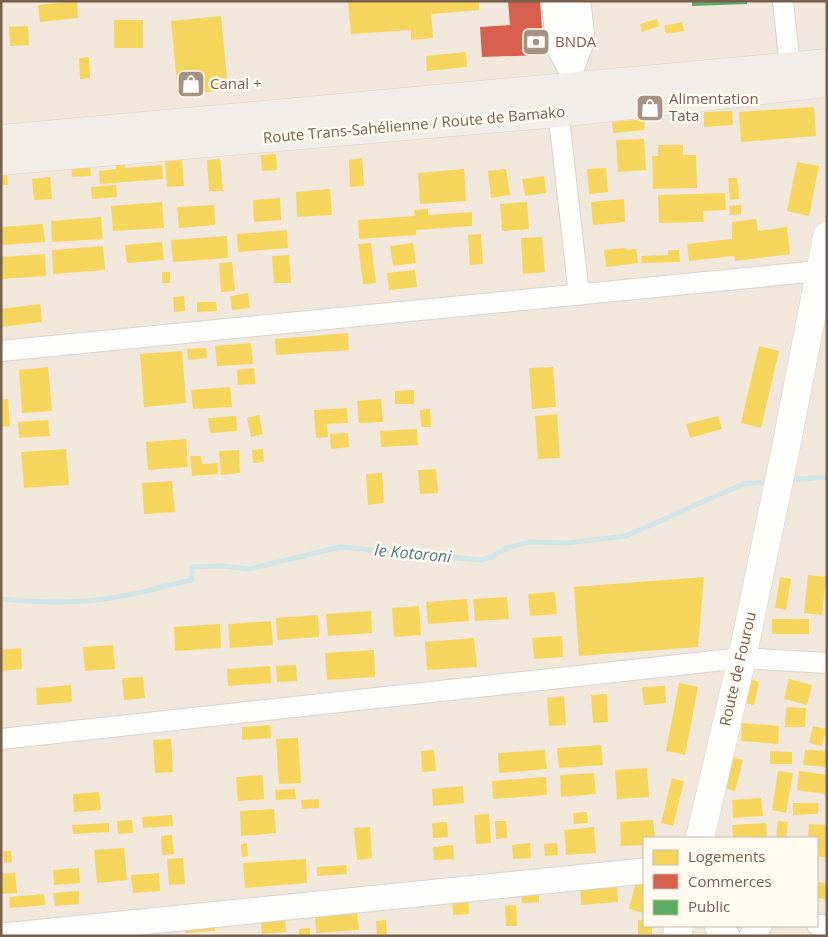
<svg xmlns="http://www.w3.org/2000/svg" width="828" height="937" viewBox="0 0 828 937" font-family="'Open Sans',sans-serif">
  <rect width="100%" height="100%" fill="#f8f5ed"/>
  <path fill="#f1e8db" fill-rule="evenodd" d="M1,1H827V936H1ZM644,838H817V926H644Z"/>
  <g fill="#f6d55c">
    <path d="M77,1L78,18L40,22L38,5Z"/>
    <path d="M348,1H479V10L431,14L433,38L411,40V30L351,34Z"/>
    <path d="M221,16L228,90L178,95L171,21Z"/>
    <path d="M657,19L659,26L642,32L640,24Z"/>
    <rect x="114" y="20" width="29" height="28"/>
    <path d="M682,22L684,31L666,34L664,26Z"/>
    <path d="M28,26L29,45L10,46L9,27Z"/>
    <path d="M466,52L467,67L427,71L426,56Z"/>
    <path d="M89,57L90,78L80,79L79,58Z"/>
    <path d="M814,107L816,136L741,142L739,112Z"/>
    <path d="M732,111L733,125L704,127V112Z"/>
    <path d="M645,119L644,130L613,133L612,122Z"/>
    <path d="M644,139L646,170L618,172L616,140Z"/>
    <path d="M658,145H683V155H696L697,188L653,189L652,156H658Z"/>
    <path d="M276,154L277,170L262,171L261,155Z"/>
    <path d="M362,158L364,186L350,187L349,160Z"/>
    <path d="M125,159V168L162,165L163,179L100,184L99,171L116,169V160Z"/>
    <path d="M220,159L223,191H209L207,160Z"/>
    <path d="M89,160L91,176L72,177L71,161Z"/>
    <path d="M182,160L184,186L167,187L165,161Z"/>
    <path d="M797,162L819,166L809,216L787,211Z"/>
    <path d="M1,164H6L8,185H1Z"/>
    <path d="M606,168L608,192L589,194L587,169Z"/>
    <path d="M464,169L466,201L420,204L418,173Z"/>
    <path d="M506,169L510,195L491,198L488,171Z"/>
    <path d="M544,176L546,193L525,196L522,179Z"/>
    <path d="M50,177L52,199L34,200L32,179Z"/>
    <path d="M728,178H737L739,199L730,200Z"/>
    <path d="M116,185L117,197L92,199L91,187Z"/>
    <path d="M330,189L332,215L297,217L296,192Z"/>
    <path d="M725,193L726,210L703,211L704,222L659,223L658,195Z"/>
    <path d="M280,198L281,220L254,222L253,200Z"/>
    <path d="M624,199L625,222L593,225L591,202Z"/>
    <path d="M162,202L164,228L113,231L111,206Z"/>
    <path d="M527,202L529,229L502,231L500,204Z"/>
    <path d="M214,205L215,225L179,228L177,207Z"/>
    <path d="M741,205V214L730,215L729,206Z"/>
    <path d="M428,209V215L472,212V226L416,230V235L359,239L358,220L415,216L414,210Z"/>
    <path d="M101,217L103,239L52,242L51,221Z"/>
    <path d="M756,219L758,231L787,227L790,254L735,261L734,256L689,261L687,244L732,239V222Z"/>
    <path d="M43,224L45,242L1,245V227Z"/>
    <path d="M287,230L288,248L238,252L237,234Z"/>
    <path d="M481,234L483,264L470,265L468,235Z"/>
    <path d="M227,236L228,258L173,262L171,240Z"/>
    <path d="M542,237L545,272L523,274L521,238Z"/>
    <path d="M162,242L164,260L127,263L125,245Z"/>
    <path d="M371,243L376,283L363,284L358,244Z"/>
    <path d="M413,243L416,263L393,266L390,246Z"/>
    <path d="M103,246L105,270L53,274L52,250Z"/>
    <path d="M625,248L626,250L636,249L638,263L606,267L604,250Z"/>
    <path d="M668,250H679L680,262L642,263L641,256L668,255Z"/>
    <path d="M45,254L46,276L1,279V257Z"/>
    <path d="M289,255L291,283H274L272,256Z"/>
    <path d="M232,262L235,291L221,292L219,263Z"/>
    <path d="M415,270L417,287L389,290L387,273Z"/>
    <rect x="162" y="272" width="8" height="11"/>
    <path d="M248,293L250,308L232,310L230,296Z"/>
    <path d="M184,296L185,311L174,312L173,297Z"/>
    <path d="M197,302H216L217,311L197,312Z"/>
    <path d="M40,304L42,322L1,327V309Z"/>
    <path d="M348,333L349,350L276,355L275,339Z"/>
    <path d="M251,343L253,364L217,366L215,346Z"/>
    <path d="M759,346L779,351L761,428L741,423Z"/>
    <path d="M206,348L207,358L188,360L187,349Z"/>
    <path d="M182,351L186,403L144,407L140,354Z"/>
    <path d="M48,367L52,411L22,413L19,370Z"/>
    <path d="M553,367L556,407L532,409L529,368Z"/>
    <path d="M254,368L255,384L238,385L237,370Z"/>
    <path d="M230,387L232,407L193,409L191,390Z"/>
    <path d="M414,390V404H395V391Z"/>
    <path d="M8,399L10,426L1,427V400Z"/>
    <path d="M381,399L383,422L359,423L357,401Z"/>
    <path d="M347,408L348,423L327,424L328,437L316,438L314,410Z"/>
    <path d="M430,409L431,427H421L420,410Z"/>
    <path d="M557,414L560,458L538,459L535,416Z"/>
    <path d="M259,415L263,434L251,437L247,418Z"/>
    <path d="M236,416L237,431L210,433L208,418Z"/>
    <path d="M718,416L722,429L690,438L686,424Z"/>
    <path d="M48,420L50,436L19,438L18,422Z"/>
    <path d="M417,429L418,445L381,447L380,431Z"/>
    <path d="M348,433L349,447L331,449L330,434Z"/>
    <path d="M186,439L188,467L148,470L146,442Z"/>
    <path d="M66,449L69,485L24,488L21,452Z"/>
    <path d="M263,449L264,462L253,463L252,450Z"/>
    <path d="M239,450L240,473L221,475L219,451Z"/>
    <path d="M190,456H201L202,464L217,463L218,474L192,476Z"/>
    <path d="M436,469L438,493L420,494L418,470Z"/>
    <path d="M382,473L384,503L368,505L366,474Z"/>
    <path d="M172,481L175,512L144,514L142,483Z"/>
    <path d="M808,575L826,577L822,615L804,613Z"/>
    <path d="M704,577L698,647L579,656L574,587Z"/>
    <path d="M780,577L791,579L786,610L775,608Z"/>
    <path d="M555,592L557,614L530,616L528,594Z"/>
    <path d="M507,597L509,619L475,621L473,599Z"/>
    <path d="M467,599L469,621L428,624L426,602Z"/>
    <path d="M419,606L421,635L394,637L392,608Z"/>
    <path d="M371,611L372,633L328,636L326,614Z"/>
    <path d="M318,615L319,637L277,640L276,618Z"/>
    <rect x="772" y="619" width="37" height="15"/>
    <path d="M271,621L273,645L230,648L228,624Z"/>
    <path d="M220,624L221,648L175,651L174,627Z"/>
    <path d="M562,636L563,657L534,659L532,638Z"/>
    <path d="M474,638L477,667L427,670L425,642Z"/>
    <path d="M113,645L115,669L85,671L83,647Z"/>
    <path d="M21,648L22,669L1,671V650Z"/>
    <path d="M374,650L375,677L327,680L325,653Z"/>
    <path d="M296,665L297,681L277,682L276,666Z"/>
    <path d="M270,666L271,683L228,686L227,669Z"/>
    <path d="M143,677L145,698L124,700L122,678Z"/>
    <path d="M744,678L759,682L754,705L738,702Z"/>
    <path d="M789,679L812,685L807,705L784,699Z"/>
    <path d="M679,683L698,687L685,755L666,751Z"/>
    <path d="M71,685L72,702L37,705L36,688Z"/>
    <path d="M665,686L666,703L644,705L642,687Z"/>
    <path d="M607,694L608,722L593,723L591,695Z"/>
    <path d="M564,696L566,725L549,726L547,698Z"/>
    <path d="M786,707L806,708L805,727H785Z"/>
    <path d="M742,723L779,726L778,744L741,741Z"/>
    <path d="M270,725L271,738L242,740V727Z"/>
    <path d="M813,726L826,729L822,746L809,743Z"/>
    <path d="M298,738L301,783L279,784L276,739Z"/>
    <path d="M171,739L173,772L155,773L153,740Z"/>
    <path d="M601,745L603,765L559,768L557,748Z"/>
    <path d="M434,750L436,771L422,772L421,751Z"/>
    <path d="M545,750L547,769L499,773L498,753Z"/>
    <path d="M805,750L827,751V767L803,765Z"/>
    <path d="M770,751L792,752V764H770Z"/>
    <path d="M729,756L743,760L735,791L721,787Z"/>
    <path d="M647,768L649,797L617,799L615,770Z"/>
    <path d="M778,771L793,773L786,813L772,810Z"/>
    <path d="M799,771L827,775L825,794L797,790Z"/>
    <path d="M594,773L596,794L561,797L560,775Z"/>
    <path d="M263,775L264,799L238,801L236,777Z"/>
    <path d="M546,777L547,795L493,799L492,781Z"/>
    <path d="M672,778L684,781L673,826L661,823Z"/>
    <path d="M463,786L464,803L433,806L432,789Z"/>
    <path d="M295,789L296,799L276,800L275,790Z"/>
    <path d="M99,792L101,810L74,812L73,794Z"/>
    <path d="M761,798L763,816L733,818L732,800Z"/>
    <path d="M319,799V808L302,809L301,800Z"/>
    <path d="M793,803H818V814L793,815Z"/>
    <path d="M274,809L276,833L241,836L240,811Z"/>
    <path d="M587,812L588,823L574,824L573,813Z"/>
    <path d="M489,814L491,843L476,844L474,815Z"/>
    <path d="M172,815L173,826L143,828L142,817Z"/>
    <path d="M132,820L133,833L118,834L117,821Z"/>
    <path d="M653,820L655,838H644V845L621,846L620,822Z"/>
    <path d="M495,821H506L507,838L496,839Z"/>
    <path d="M778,821L788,822L786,838H776Z"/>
    <path d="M447,822L448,837L433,838L432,823Z"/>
    <path d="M109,823V832L73,834L72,825Z"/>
    <path d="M766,823L767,838H733L732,825Z"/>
    <path d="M809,824L827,825V857H817V838H808Z"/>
    <path d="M370,827L372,858L357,860L354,828Z"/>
    <path d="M594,827L596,853L566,855L564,830Z"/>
    <path d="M172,835L174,854L162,855L161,836Z"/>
    <path d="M247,843L248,856L242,857L241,844Z"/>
    <path d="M530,843L531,858L513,859L512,845Z"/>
    <path d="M557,843L558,855L545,856L544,844Z"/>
    <path d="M453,845L454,859L434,860L433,847Z"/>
    <path d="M124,848L127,880L97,883L94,850Z"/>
    <path d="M3,851H11L12,862L4,863Z"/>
    <path d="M183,858L185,884L169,885L167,859Z"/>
    <path d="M306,859L307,883L245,888L243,863Z"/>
    <path d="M346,865L347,874L317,876V867Z"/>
    <path d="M79,868L80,883L54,885L53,870Z"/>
    <path d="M15,873L17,893L1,894V874Z"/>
    <path d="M159,873L160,891L133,893L131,875Z"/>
    <path d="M636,882L644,884V913L629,909Z"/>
    <path d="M817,882L827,883V899L817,898Z"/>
    <path d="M617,883L618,902L581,905L580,885Z"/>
    <path d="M539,890V902L522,903L521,891Z"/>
    <path d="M79,891V904L55,906L53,893Z"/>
    <path d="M44,894L45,905L10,908L9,897Z"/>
    <path d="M468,899L469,914L453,915L452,900Z"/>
    <path d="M516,905L517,926H506L505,906Z"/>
    <path d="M357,910L359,930L316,933L315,913Z"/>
    <path d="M285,920L286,932L262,934L261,922Z"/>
    <path d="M386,920L387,936H377L376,921Z"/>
    <path d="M638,920H644V926H652V934H638Z"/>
    <path d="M215,922V931L186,933V924Z"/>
    <path d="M310,928V936H299V929Z"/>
  </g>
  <path fill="#d6604d" d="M508,1H540L544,55L482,57L480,27L510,25Z"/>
  <path fill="#5aae61" d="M692,1H747V4L692,6Z"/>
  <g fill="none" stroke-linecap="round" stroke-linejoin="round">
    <g stroke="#cfe5e8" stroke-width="5">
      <path d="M788,480L827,477"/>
      <path d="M1,599C40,603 79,604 117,597C142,593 167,585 192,580V567L222,566L249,569L340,547L481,560L491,557L507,548L531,542L567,543L626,536L743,484L769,482"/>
    </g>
    <defs>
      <g id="minor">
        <path d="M783,1L790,67"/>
        <path d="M557,101L579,295"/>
        <path d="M1,351L819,271"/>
        <path d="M1,739L742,658L827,663"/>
        <path d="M817,925H827"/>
        <path d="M749,936L755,928L762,926"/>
      </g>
      <g id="tertiary">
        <path d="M554,1L559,47L571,69L576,107"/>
        <path d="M571,69L582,40L578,1"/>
        <path d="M717,926L727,936"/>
        <path d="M3,936L644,871"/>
      </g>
      <g id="secondary">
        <path d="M700,838L742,658L785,452L827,236"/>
        <path d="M677,936L679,926"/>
      </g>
      <g id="trunk">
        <path d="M1,139L827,63"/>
        <path d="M1,161L559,113L827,83"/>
      </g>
    </defs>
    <use href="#minor" stroke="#d7d2cb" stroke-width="22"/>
    <use href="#tertiary" stroke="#d7d2cb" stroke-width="27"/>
    <use href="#secondary" stroke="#d8d1ca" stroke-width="29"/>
    <use href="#trunk" stroke="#d9d1cb" stroke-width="29"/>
    <use href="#minor" stroke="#fefefc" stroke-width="20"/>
    <use href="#tertiary" stroke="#fefefc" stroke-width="25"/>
    <use href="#secondary" stroke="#fefefc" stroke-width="28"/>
    <use href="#trunk" stroke="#f2ede6" stroke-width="28"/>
  </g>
  <defs>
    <symbol id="bank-square" viewBox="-11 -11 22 22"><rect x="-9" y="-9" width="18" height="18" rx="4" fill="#a49385" stroke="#fffaf0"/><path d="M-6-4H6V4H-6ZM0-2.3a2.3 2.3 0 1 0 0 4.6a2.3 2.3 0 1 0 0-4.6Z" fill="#fff"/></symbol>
    <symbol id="shop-square" viewBox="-11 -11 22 22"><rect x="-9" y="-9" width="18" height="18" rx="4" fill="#a49385" stroke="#fffaf0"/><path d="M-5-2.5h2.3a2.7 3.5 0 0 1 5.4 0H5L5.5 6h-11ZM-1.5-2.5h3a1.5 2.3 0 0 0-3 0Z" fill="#fff"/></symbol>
  </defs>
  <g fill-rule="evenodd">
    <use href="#bank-square" x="520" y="26" width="32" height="32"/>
    <use href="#shop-square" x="175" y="68" width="32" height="32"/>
    <use href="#shop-square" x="634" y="92" width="32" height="32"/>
  </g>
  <g text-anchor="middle" stroke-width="5" stroke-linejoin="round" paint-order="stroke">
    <g font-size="15" fill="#775e4d" stroke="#fffaf0" text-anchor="start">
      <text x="555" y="47">BNDA</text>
      <text x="210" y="89">Canal +</text>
      <text x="669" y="104">Alimentation<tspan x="669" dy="17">Tata</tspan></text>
    </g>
    <g font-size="15" fill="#775e4d" stroke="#fffaf0">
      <text transform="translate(414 125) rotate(-5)" y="5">Route Trans-Sahélienne / Route de Bamako</text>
      <text transform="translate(738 669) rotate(-77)" y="5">Route de Fourou</text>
    </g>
    <g font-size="16" font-style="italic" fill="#477a89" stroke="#fffaf0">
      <text transform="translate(413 553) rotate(5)" y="6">le Kotoroni</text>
    </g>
  </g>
  <rect width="828" height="937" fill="none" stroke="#775e4d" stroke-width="5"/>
  <rect x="643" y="837" width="175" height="90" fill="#fffaf0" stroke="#c9bcaf"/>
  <rect x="653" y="850" width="25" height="15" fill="#f6d55c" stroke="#c9bcaf"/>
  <text x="688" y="862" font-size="15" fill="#775e4d">Logements</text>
  <rect x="653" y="874" width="25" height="15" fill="#d6604d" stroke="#c9bcaf"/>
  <text x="688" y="887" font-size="15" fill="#775e4d">Commerces</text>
  <rect x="653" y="900" width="25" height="15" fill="#5aae61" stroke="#c9bcaf"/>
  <text x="688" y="912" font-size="15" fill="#775e4d">Public</text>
</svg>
